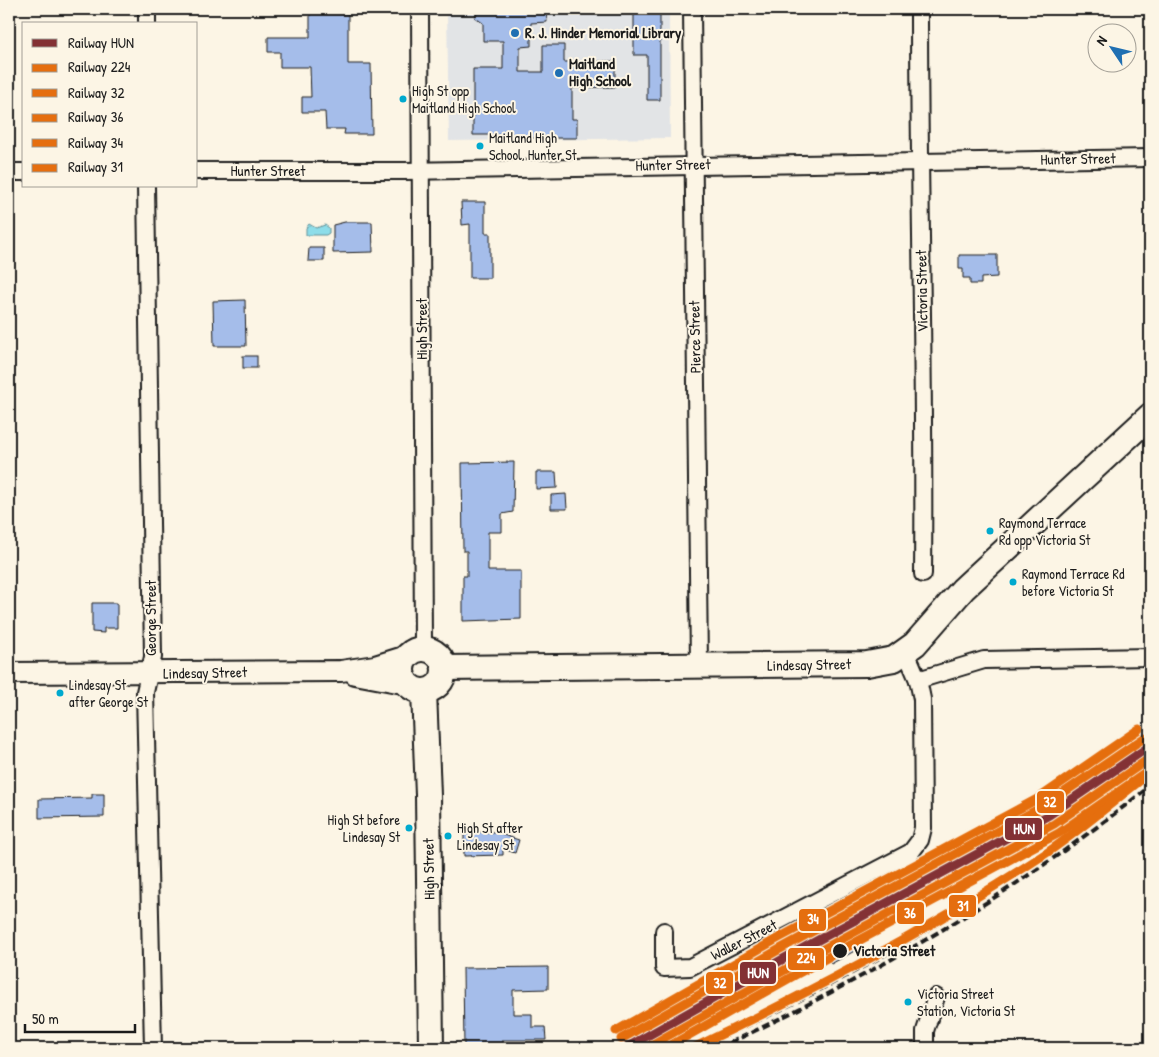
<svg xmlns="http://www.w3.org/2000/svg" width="1159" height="1057" viewBox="0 0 1159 1057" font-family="'Patrick Hand',sans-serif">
  <rect width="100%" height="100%" fill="#fcf5e5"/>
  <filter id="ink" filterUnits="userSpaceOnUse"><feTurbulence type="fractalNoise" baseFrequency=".02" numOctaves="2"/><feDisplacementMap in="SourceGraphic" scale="10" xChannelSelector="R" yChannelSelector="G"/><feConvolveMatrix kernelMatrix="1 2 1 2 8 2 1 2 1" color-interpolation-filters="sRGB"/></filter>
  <g filter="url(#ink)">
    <path fill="#e2e4e6" d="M447,9H669L670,138L449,141Z"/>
    <path fill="#8ddde9" stroke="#609097" d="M309,224L316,228L325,225L329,228V233L326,235H306V228Z"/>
    <g fill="#a5bdea" stroke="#1c1c1c">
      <path d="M546,9L547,22L531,23V46L520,47V72H543V45H564V62L615,61V87L572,88V119H577V138H502V135H473V69H503V41H483V23L474,17L481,10Z"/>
      <path d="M634,9H660V100H647V55H634Z"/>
      <path d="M310,13L348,14V64H371L372,134H344L345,129H326L325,112H302V97H311L310,67H280V52H268V37H310Z"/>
      <path d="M461,202H485V233H490V278H470V224L462,225Z"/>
      <path d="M345,222H372L373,252L333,253V225Z"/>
      <path d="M309,248H324V261H308Z"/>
      <path d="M959,255H997V277L981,278V284H970V278H963V269H959Z"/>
      <path d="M245,300L246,346H214L213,301Z"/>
      <rect x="243" y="356" width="14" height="12"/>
      <path d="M514,462L513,512L502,514V532H488V571H521V619L463,621V576H467V551H463L462,463Z"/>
      <path d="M536,472H556L557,488L536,489Z"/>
      <path d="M566,494L567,509H551V495Z"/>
      <path d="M92,603H117V628H104V633L92,632Z"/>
      <path d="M92,794H104V817L39,818V799L92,798Z"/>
      <path d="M464,832H503V835L519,840L515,853L503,849V855L464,856Z"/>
      <path d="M850,929L860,948L831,964L821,945Z"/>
      <path d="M548,967V989L513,990V1014H532V1027H545L546,1040H503V1048H464L463,968Z"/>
    </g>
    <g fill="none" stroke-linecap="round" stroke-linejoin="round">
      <defs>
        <g id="minor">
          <path d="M147,9V24"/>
          <path d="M420,9L423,649"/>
          <path d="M692,9L699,666"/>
          <path d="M919,9C919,197 925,386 923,574"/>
          <path d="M196,171H405L1150,158"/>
          <path d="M9,172H24"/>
          <path d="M146,186L153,657L145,692L153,1048"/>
          <path d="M906,652L918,680L984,660L1150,657"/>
          <path d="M664,931V968L690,967L911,852L920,840L923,828L922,699L918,680"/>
          <path d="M925,1048V1031L936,997"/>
        </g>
        <g id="tertiary">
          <path d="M9,673L341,671L375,666L407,656"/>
          <path d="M355,674L408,684"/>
        </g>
        <g id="secondary">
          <circle cx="423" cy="670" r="21"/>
          <path d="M444,668L867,664L894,659L915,644L963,589L1150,416"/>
          <path d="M424,691L428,795L431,1048"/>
        </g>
      </defs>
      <use href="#minor" stroke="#1c1c1c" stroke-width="20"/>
      <use href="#tertiary" stroke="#1c1c1c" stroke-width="24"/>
      <use href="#secondary" stroke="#1c1c1c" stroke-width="28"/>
      <use href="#minor" stroke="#fcf5e5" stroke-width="16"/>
      <use href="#tertiary" stroke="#fcf5e5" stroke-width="20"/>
      <use href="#secondary" stroke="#fcf5e5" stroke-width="24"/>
      <g stroke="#1c1c1c" stroke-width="4" stroke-dasharray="8 4" stroke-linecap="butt">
        <path d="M700,1048C859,976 1015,887 1150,776"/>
        <path d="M719,1048C872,976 1018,892 1150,786"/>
      </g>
      <defs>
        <path id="rail-1" d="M626,1048L785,958L1049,815L1150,746"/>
        <path id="rail-2" d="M646,1048L790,967L1054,824L1150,758"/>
        <path id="rail-3" d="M621,1039L780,949L1044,806L1144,738"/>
        <path id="rail-4" d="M666,1048L795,975L1059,833L1150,770"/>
        <path id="rail-5" d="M616,1031L775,940L1039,798L1139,729"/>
        <path id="rail-6" d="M693,1048C815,990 935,927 1048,852C1083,828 1116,799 1150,773"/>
      </defs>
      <use href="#rail-1" stroke="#fcf5e5" stroke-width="12"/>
      <use href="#rail-2" stroke="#fcf5e5" stroke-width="12"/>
      <use href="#rail-3" stroke="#fcf5e5" stroke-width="12"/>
      <use href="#rail-4" stroke="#fcf5e5" stroke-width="12"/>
      <use href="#rail-5" stroke="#fcf5e5" stroke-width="12"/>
      <use href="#rail-6" stroke="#fcf5e5" stroke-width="12"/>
      <use href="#rail-1" stroke="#833134" stroke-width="9"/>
      <use href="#rail-2" stroke="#e56e0f" stroke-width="9"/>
      <use href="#rail-3" stroke="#e56e0f" stroke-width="9"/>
      <use href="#rail-4" stroke="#e56e0f" stroke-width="9"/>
      <use href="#rail-5" stroke="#e56e0f" stroke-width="9"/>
      <use href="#rail-6" stroke="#e56e0f" stroke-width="9"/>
    </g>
  </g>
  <g fill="#1f6fb2" stroke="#fcf5e5" stroke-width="2">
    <circle cx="515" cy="33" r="5"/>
    <circle cx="559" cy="73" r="5"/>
  </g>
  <g fill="#00a9ce" stroke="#fcf5e5" stroke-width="2">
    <circle cx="403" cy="99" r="4.5"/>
    <circle cx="480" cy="146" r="4.5"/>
    <circle cx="990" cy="531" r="4.5"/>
    <circle cx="1013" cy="582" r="4.5"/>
    <circle cx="60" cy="693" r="4.5"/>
    <circle cx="409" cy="828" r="4.5"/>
    <circle cx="448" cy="836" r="4.5"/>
    <circle cx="908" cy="1002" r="4.5"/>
  </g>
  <circle fill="#1c1c1c" stroke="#fcf5e5" stroke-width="2" cx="840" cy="951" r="8"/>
  <g text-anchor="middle" stroke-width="4" stroke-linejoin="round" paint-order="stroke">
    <g font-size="14" fill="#1c1c1c" stroke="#fcf5e5" text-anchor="start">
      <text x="412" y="96">High St opp<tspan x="412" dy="17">Maitland High School</tspan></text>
      <text x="489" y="143">Maitland High<tspan x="489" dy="17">School, Hunter St</tspan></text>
      <text x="999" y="528">Raymond Terrace<tspan x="999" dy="17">Rd opp Victoria St</tspan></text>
      <text x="1022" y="579">Raymond Terrace Rd<tspan x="1022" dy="17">before Victoria St</tspan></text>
      <text x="69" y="690">Lindesay St<tspan x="69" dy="17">after George St</tspan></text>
      <text x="400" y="825" text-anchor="end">High St before<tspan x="400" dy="17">Lindesay St</tspan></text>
      <text x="457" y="833">High St after<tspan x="457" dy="17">Lindesay St</tspan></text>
      <text x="917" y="999">Victoria Street<tspan x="917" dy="17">Station, Victoria St</tspan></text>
    </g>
    <g font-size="15" font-weight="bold" fill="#1c1c1c" stroke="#fcf5e5" text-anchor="start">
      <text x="525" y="38">R. J. Hinder Memorial Library</text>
      <text x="569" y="69">Maitland<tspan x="569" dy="17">High School</tspan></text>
    </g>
    <g font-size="15" fill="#1c1c1c" stroke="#fcf5e5">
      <text transform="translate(1078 159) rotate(-1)" y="5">Hunter Street</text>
      <text transform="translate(673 165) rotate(-1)" y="5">Hunter Street</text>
      <text x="268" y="176">Hunter Street</text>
      <text transform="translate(922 291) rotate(-91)" y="5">Victoria Street</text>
      <text transform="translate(422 329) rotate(-90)" y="5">High Street</text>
      <text transform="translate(695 337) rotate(-91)" y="5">Pierce Street</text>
      <text transform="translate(151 618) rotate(-90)" y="5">George Street</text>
      <text transform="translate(809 665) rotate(-1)" y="5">Lindesay Street</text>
      <text transform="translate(205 673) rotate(-1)" y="5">Lindesay Street</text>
      <text transform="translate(429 869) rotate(-91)" y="5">High Street</text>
      <text transform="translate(744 940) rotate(-27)" y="5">Waller Street</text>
    </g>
    <g font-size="15" font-weight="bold" fill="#1c1c1c" stroke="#fcf5e5" text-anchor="start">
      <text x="853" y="956">Victoria Street</text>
    </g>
  </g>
  <g stroke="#fcf5e5" stroke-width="2">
    <rect x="1036" y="790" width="29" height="24" rx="5" fill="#e56e0f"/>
    <rect x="1004" y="817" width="39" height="24" rx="5" fill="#833134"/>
    <rect x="948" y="894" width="29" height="24" rx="5" fill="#e56e0f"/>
    <rect x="896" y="901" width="29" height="24" rx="5" fill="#e56e0f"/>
    <rect x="798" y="908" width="29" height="24" rx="5" fill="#e56e0f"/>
    <rect x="787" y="947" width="38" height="24" rx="5" fill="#e56e0f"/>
    <rect x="739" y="961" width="38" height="24" rx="5" fill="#833134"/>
    <rect x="705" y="971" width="29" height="24" rx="5" fill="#e56e0f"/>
  </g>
  <g font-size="14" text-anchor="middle" font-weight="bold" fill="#fff">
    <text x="1050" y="807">32</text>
    <text x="1024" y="834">HUN</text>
    <text x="963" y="911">31</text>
    <text x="910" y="918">36</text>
    <text x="813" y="924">34</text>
    <text x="806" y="963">224</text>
    <text x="758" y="978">HUN</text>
    <text x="720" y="988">32</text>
  </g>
  <rect width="1159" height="1057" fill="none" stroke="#fcf5e5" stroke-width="30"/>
  <rect x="15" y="15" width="1129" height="1027" fill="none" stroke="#1c1c1c" stroke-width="2" filter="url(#ink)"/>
  <rect x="22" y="22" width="175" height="165" fill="#fcf5e5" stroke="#a29e95"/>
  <rect x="32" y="39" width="25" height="8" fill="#833134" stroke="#a29e95"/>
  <text x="68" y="48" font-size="15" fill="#1c1c1c">Railway HUN</text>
  <rect x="32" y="64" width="25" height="8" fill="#e56e0f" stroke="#a29e95"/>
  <text x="68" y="72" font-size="15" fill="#1c1c1c">Railway 224</text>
  <rect x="32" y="89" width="25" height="8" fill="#e56e0f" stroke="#a29e95"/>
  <text x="68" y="98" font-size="15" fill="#1c1c1c">Railway 32</text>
  <rect x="32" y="114" width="25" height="8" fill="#e56e0f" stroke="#a29e95"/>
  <text x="68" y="122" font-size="15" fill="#1c1c1c">Railway 36</text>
  <rect x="32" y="139" width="25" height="8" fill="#e56e0f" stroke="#a29e95"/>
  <text x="68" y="148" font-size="15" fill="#1c1c1c">Railway 34</text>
  <rect x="32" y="164" width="25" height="8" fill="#e56e0f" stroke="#a29e95"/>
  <text x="68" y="172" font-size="15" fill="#1c1c1c">Railway 31</text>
  <g transform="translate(1112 48) rotate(305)"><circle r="24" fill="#fcf5e5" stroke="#a29e95"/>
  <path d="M0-4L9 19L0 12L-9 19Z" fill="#1f6fb2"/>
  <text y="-8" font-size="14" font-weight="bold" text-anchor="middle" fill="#1c1c1c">N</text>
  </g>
  <path d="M25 1024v8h110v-8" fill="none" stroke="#1c1c1c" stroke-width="2.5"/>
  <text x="32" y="1024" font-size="15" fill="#1c1c1c" stroke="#fcf5e5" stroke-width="4" paint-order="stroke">50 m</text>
</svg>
